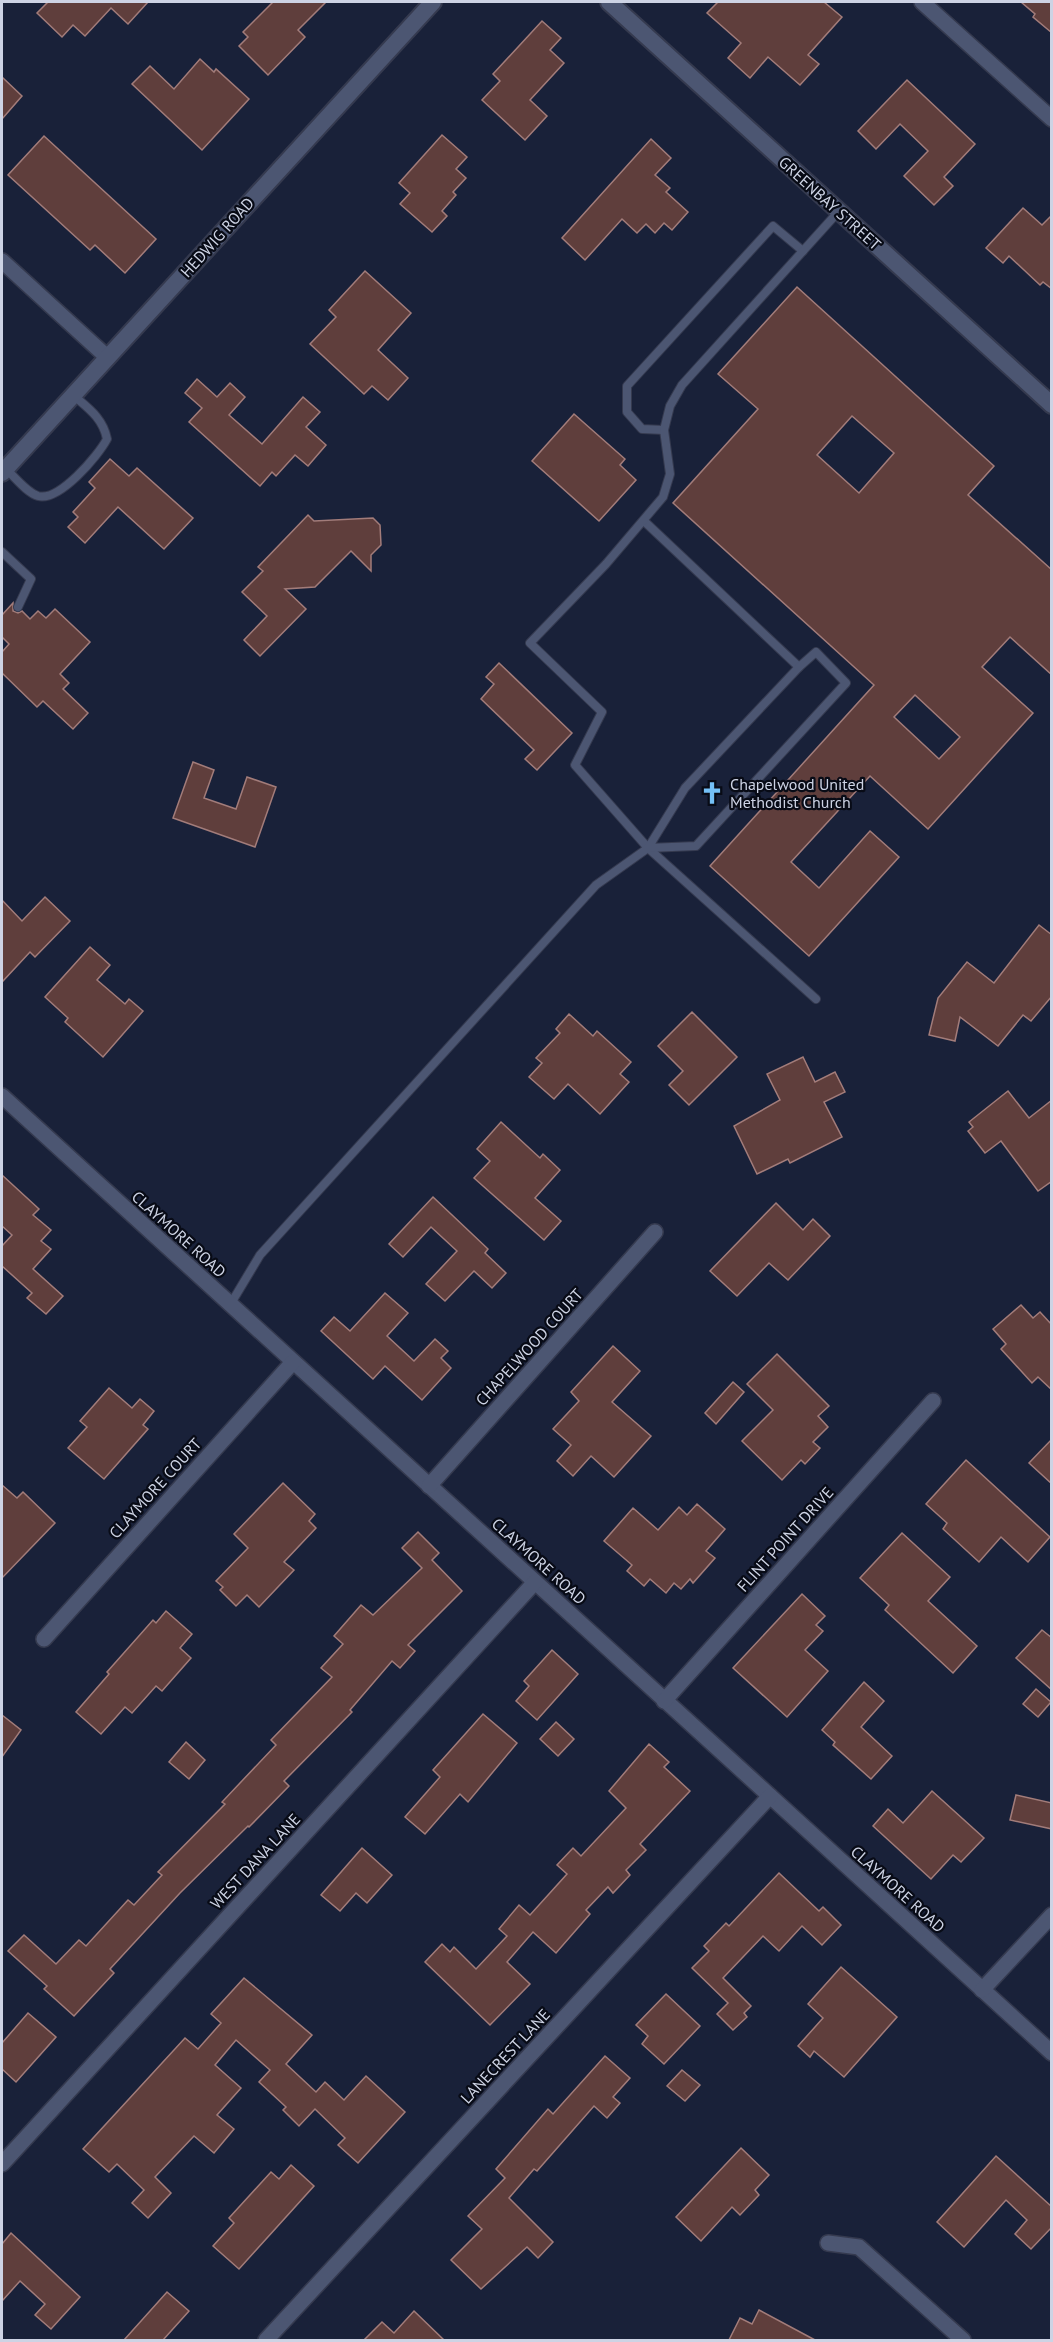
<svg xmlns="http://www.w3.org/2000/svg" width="1053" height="2342" font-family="'PT Sans',sans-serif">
  <rect width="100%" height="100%" fill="#192139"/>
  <g fill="#5f3e3c" stroke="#a27c7a" stroke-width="1.5" fill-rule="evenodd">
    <polygon points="48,2 148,2 128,24 111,8 85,36 73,25 62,37 37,13"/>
    <polygon points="273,2 326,2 298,30 305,37 268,75 239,46 248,37 243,32"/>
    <polygon points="718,2 824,2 842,17 808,55 819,64 800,85 768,57 750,78 728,58 741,43 707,13"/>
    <polygon points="1021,2 1052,2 1052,33 1033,17 1035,14"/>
    <polygon points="542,21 561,38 550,50 564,63 530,100 547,116 525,140 482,100 500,81 493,74"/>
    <polygon points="200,59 214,72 216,69 249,99 202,150 132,84 150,66 174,89"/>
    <polygon points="2,77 22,96 2,119"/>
    <polygon points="907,80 975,144 944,177 953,186 934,205 904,176 928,151 900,124 876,149 858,131"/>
    <polygon points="442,135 467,157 456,169 466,178 453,192 456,195 442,211 447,216 432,232 400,204 410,193 399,183"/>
    <polygon points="44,136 156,239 125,273 95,245 90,250 8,175"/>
    <polygon points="651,139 671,158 655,175 670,188 666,192 688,212 672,230 664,223 655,233 646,224 637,233 622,219 585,260 562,238"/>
    <polygon points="1023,208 1042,225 1052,215 1052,289 1043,282 1040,285 1009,256 1003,263 986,248"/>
    <polygon points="365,271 411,313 378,350 408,378 388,400 372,386 364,394 310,344 336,317 329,310"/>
    <path d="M 797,287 L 994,466 L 968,495 L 1052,570 L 1052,675 L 1010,637 L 982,667 L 1033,713 L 928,829 L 870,776 L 791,862 L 819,888 L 870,831 L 899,857 L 809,956 L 710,866 L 874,685 L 673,503 L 758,409 L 718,374 ZM 852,416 L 894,453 L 859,493 L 817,455 ZM 915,695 L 960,737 L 939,759 L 894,717 Z"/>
    <polygon points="197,379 217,397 230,383 245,397 229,415 262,444 303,397 320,412 306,427 326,445 308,466 295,455 276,476 272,472 260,486 189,422 202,408 185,393"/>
    <polygon points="574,414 625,459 620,465 636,480 599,521 532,461"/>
    <polygon points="110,459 129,476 137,468 193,518 164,549 118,507 85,543 68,527 78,517 73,512 95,488 89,482"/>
    <polygon points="308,515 314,521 373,518 380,525 381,545 371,555 371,571 351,551 315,587 285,589 306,609 260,656 244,640 267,616 242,592 263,571 258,567"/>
    <polygon points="13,603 13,611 18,613 22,611 30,619 38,611 46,618 55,609 90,642 60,674 69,683 63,689 88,713 73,729 43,701 37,707 2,673 2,652 9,644 2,637 2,615"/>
    <polygon points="499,663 572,733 537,770 525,759 534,750 481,699 494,684 486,677"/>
    <polygon points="193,762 214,770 204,798 236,809 247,777 276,787 255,847 173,818"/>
    <polygon points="45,897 70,921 35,957 30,952 2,982 2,900 22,921"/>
    <polygon points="1039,925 1052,935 1052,996 1031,1021 1023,1015 998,1046 960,1017 955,1041 929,1035 938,998 967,962 994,983"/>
    <polygon points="90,947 110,965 97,980 125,1004 129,999 143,1011 103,1057 65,1022 68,1018 45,997"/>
    <polygon points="692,1012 737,1057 689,1105 669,1085 683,1071 658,1046"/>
    <polygon points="569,1014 593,1036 597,1031 631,1062 620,1074 629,1082 600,1114 568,1084 554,1099 529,1077 542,1063 536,1058 560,1033 556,1029"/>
    <polygon points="803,1057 815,1082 835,1072 845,1092 824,1102 842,1137 790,1163 788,1159 757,1174 734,1126 780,1100 767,1074"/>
    <polygon points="1008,1091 1029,1118 1052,1100 1052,1181 1038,1191 1001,1141 985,1153 968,1131 973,1127 969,1122"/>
    <polygon points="501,1122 540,1158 543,1154 560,1170 535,1198 561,1221 544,1240 474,1178 490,1161 477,1149"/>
    <polygon points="2,1175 39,1209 33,1215 51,1230 41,1241 51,1249 33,1269 63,1296 46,1314 27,1298 32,1293 2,1266 2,1246 12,1235 2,1226"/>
    <polygon points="433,1197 488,1249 485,1253 506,1273 492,1288 474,1271 445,1301 426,1284 457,1251 431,1227 403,1257 389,1244"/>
    <polygon points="776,1203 803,1230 813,1219 830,1236 788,1280 769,1263 737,1296 710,1271"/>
    <polygon points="385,1293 408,1313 387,1336 414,1361 435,1339 448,1351 441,1358 451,1368 422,1400 385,1366 373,1379 321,1331 334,1317 350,1331"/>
    <polygon points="1021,1305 1033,1318 1040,1312 1052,1325 1052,1390 1038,1377 1032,1383 1001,1349 1006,1344 993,1329"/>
    <polygon points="613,1346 640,1371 612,1402 651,1436 614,1477 591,1456 573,1476 557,1461 571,1445 553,1429 579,1401 571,1392"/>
    <polygon points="777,1354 829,1406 818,1416 828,1427 813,1442 820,1448 805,1464 801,1460 782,1480 742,1441 773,1410 747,1384"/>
    <polygon points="733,1382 744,1392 716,1424 705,1413"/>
    <polygon points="109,1388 132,1408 140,1399 154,1411 143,1425 148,1429 104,1479 68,1448 87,1427 80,1421"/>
    <polygon points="1052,1439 1052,1484 1029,1463"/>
    <polygon points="966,1460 1050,1537 1028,1562 1001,1537 979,1562 943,1529 947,1523 926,1504"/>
    <polygon points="283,1483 315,1514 309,1521 316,1528 284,1562 294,1570 259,1607 247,1595 236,1606 220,1590 223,1587 216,1581 248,1548 234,1534"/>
    <polygon points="2,1485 17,1498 23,1492 55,1523 2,1578"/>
    <polygon points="697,1504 725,1529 706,1551 715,1558 693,1583 690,1579 681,1589 674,1583 666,1593 650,1579 644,1586 627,1571 632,1565 604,1541 633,1508 658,1530 679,1507 687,1515"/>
    <polygon points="418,1532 439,1553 432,1560 462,1591 408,1645 415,1651 400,1668 392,1661 350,1710 352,1712 284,1781 289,1786 249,1827 248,1826 180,1893 110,1969 114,1973 74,2016 44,1989 47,1986 8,1951 24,1935 56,1964 79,1940 86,1946 128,1900 134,1905 162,1875 158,1872 225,1804 222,1802 276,1745 271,1740 332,1677 321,1668 343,1644 334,1636 361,1605 373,1615 422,1568 402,1548"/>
    <polygon points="902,1533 950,1577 928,1601 977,1646 953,1673 885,1610 889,1605 860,1578"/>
    <polygon points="802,1594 825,1616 816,1625 823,1631 805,1650 828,1671 787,1717 733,1668"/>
    <polygon points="166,1611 192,1634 180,1648 191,1658 162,1691 156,1686 132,1713 125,1707 101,1734 76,1712 109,1674 107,1672 153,1620 156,1623"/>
    <polygon points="1042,1630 1052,1638 1052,1690 1016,1658"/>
    <polygon points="552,1650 578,1674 537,1720 516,1701 529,1686 524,1681"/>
    <polygon points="864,1682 884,1701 861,1727 892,1756 871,1779 833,1745 835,1742 822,1730"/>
    <polygon points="1036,1689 1051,1702 1038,1717 1023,1704"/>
    <polygon points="483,1714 517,1743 468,1802 460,1794 425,1834 405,1817 440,1777 433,1770"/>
    <polygon points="2,1715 21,1730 2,1757"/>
    <polygon points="556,1722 574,1739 558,1756 540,1739"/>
    <polygon points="186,1742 205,1760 189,1779 169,1762"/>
    <polygon points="649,1744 669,1762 664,1767 690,1791 640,1844 646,1850 626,1870 630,1875 613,1893 608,1887 586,1910 590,1914 556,1953 533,1932 507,1962 530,1984 490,2025 425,1962 442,1944 450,1952 454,1947 476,1969 507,1936 499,1929 519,1905 530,1915 567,1874 557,1865 573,1848 581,1856 626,1808 609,1791"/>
    <polygon points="932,1791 984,1838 961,1862 953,1855 931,1879 873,1826 888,1809 903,1823"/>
    <polygon points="1016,1795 1052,1803 1052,1829 1010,1820"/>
    <polygon points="362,1848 392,1875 367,1903 356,1893 340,1911 321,1895"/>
    <polygon points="779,1873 819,1911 823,1907 841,1925 822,1945 802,1926 779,1951 763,1936 723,1978 751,2006 744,2013 747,2017 733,2030 717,2014 728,2003 692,1968 709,1951 704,1946 726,1923 729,1926"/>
    <polygon points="841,1967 897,2017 844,2077 814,2051 810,2057 798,2046 823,2018 808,2004"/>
    <polygon points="244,1978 312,2035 286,2064 316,2092 325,2082 344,2100 366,2076 405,2112 358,2163 338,2145 345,2138 315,2109 299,2126 283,2110 286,2107 259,2082 270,2070 236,2040 215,2065 241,2088 217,2115 234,2129 214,2153 194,2136 155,2177 171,2193 148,2218 132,2203 144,2190 117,2164 109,2172 83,2149 185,2038 198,2049 221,2023 211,2014"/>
    <polygon points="666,1994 700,2026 664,2064 642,2044 648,2036 636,2025"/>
    <polygon points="28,2013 56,2037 16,2082 2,2069 2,2043"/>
    <polygon points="605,2056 630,2078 613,2097 620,2103 607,2118 594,2106 537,2171 534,2169 509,2198 553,2242 538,2258 527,2247 481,2289 451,2260 482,2229 468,2216 505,2178 496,2169 548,2109 553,2114"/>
    <polygon points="682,2070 700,2085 685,2101 667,2086"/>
    <polygon points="741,2148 769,2175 755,2190 759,2195 740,2215 732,2207 701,2241 676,2217"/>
    <polygon points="996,2156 1052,2207 1052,2227 1031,2249 1015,2234 1027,2220 1006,2200 964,2247 937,2222"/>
    <polygon points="291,2165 314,2186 239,2269 213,2246 234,2223 229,2218 271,2172 279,2179"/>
    <polygon points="11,2233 80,2297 51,2329 35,2315 45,2304 20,2281 2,2301 2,2244"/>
    <polygon points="167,2292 189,2311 163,2340 124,2340"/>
    <polygon points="759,2310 815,2340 729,2340 740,2318 752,2324"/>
    <polygon points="414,2311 444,2340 364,2340 382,2322 394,2333"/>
  </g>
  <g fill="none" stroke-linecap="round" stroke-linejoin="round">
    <g stroke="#353a4f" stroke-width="10">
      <g id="service">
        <polyline points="664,430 642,429 627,412 627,386 773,226 803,251"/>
        <path d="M 6,469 C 15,477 26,492 38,496 C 59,502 98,456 107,439 C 103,418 88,408 73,395"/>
        <polyline points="644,521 799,667"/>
        <polyline points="2,552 31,579 18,607"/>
        <polyline points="816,999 648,848 575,765 602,712 530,643 606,564 663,497 670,474 664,430 670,406 682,385 839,211"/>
        <polyline points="230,1305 260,1255 596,885 648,848 685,788 799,667 816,652 846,683 696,846 648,848"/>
      </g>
    </g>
    <g stroke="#353a4f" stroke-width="18">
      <g id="minor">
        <polyline points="922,2 1052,119"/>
        <polyline points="2,261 107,357"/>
        <polyline points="2,1096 1052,2053"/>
        <polyline points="429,1486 655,1232"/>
        <polyline points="44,1639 293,1362"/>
        <polyline points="664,1701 933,1401"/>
        <polyline points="982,1990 1052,1915"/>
        <polyline points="2,2164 535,1582"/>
        <polyline points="828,2243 859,2247 963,2340"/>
        <polyline points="266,2340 770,1796"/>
      </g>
    </g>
    <g stroke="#353a4f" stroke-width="20">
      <g id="tertiary">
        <polyline points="609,2 1052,405"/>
        <polyline points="2,473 433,2"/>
      </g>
    </g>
    <use href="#service" stroke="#4c5672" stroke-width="8"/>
    <use href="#minor" stroke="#4c5672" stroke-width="15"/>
    <use href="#tertiary" stroke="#4c5672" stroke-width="16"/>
  </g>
  <defs>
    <g id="church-bare" transform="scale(1.8)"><path d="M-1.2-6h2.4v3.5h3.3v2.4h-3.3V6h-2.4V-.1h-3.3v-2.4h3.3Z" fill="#74c0f6" stroke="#080b16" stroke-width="2.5" paint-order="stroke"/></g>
  </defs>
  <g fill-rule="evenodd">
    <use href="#church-bare" x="712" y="793"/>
  </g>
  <g text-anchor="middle" stroke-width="4.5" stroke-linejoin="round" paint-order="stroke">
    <g font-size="16" fill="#cdd3e4" stroke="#080b16">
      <text transform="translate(830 203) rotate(42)" y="6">GREENBAY STREET</text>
      <text transform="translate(217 237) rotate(-48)" y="6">HEDWIG ROAD</text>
      <text transform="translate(179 1234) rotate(42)" y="6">CLAYMORE ROAD</text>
      <text transform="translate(529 1347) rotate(-48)" y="6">CHAPELWOOD COURT</text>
      <text transform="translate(155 1488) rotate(-48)" y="6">CLAYMORE COURT</text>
      <text transform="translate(785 1539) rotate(-48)" y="6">FLINT POINT DRIVE</text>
      <text transform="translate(539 1561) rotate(42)" y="6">CLAYMORE ROAD</text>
      <text transform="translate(255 1861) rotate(-47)" y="6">WEST DANA LANE</text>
      <text transform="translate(898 1889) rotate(42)" y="6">CLAYMORE ROAD</text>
      <text transform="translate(505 2056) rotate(-47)" y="6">LANECREST LANE</text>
    </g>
    <g font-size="16" fill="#cdd3e4" stroke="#080b16" text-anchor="start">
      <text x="730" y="790">Chapelwood United<tspan x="730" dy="18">Methodist Church</tspan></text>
    </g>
  </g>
  <rect width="1053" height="2342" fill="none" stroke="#cdd3e4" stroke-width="6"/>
</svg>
